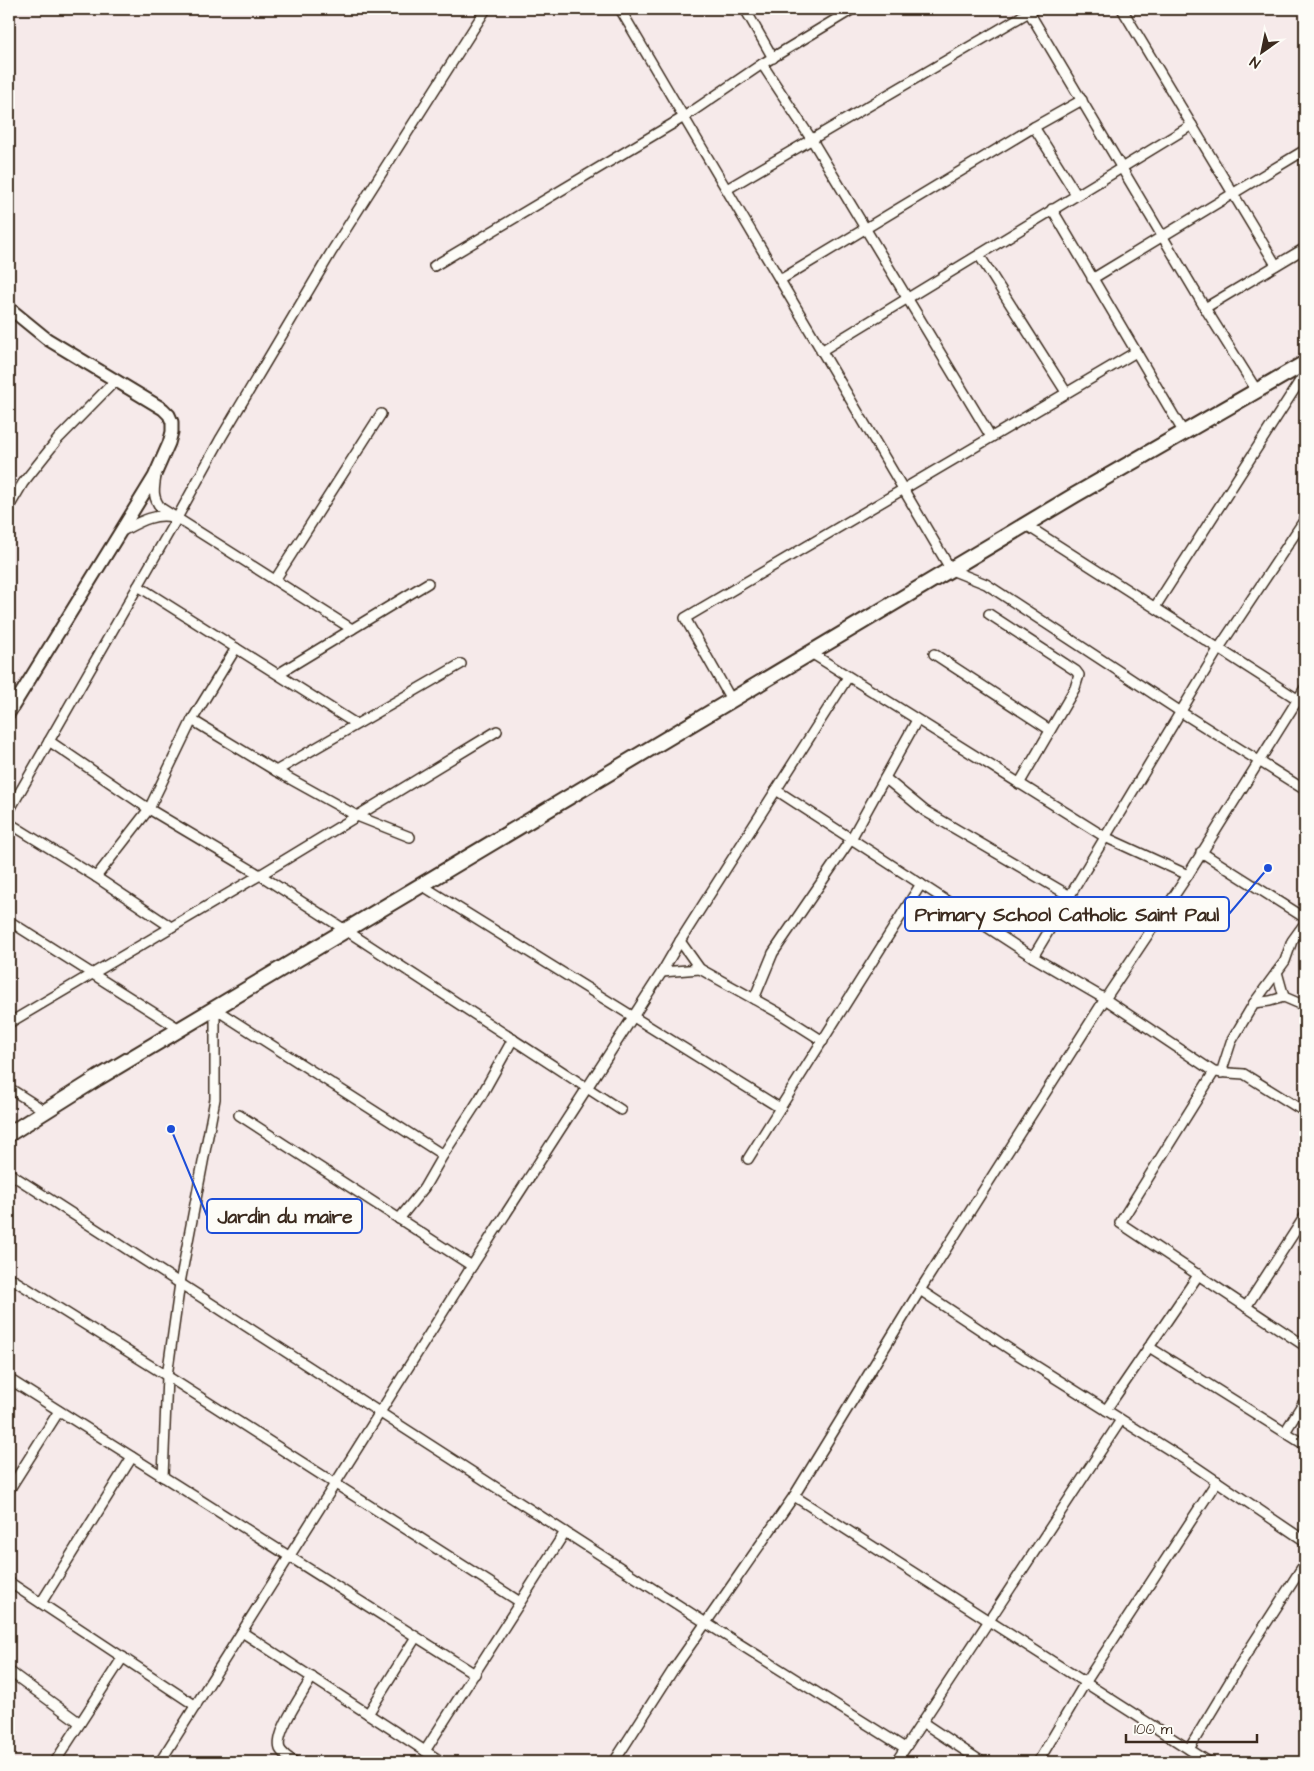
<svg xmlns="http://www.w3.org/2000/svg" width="1314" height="1771" font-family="'Architects Daughter',sans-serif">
  <rect width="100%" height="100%" fill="#f6eaea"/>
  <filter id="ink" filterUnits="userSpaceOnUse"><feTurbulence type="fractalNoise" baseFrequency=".02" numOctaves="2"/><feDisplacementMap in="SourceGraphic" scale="10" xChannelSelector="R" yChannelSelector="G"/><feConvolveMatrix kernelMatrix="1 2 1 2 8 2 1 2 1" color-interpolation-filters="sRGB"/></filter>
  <g filter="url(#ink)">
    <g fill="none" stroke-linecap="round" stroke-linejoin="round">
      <g stroke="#3b2a1e" stroke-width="12">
        <g id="minor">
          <polyline points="620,9 951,570 986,584 1181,712 1305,790"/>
          <polyline points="745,9 773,58"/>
          <polyline points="1122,9 1276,265"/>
          <polyline points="1029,12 1205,308 1257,391"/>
          <polyline points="762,64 812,140 991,437"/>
          <polyline points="1034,127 1076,194"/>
          <polyline points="727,189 1034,9"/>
          <polyline points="1052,209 1184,433"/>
          <polyline points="979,255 1066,392"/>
          <polyline points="434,266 684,117 762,64 853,9"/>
          <polyline points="1092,279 1305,150"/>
          <polyline points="780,280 1034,127 1082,100"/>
          <polyline points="1205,308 1305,248"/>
          <polyline points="821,351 1192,125"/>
          <path d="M 156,476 C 154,489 152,497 161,508 L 352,629"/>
          <polyline points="9,507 23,483 58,439 116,380"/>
          <polyline points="1026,525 1305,704"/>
          <path d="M 122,531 C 138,523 153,513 172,517"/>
          <polyline points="275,580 381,414"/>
          <polyline points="138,586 356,724"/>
          <polyline points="1155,607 1305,373"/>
          <polyline points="989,614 1076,671 1079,675 1075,688 1019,784"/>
          <polyline points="811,653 1105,837 1188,875"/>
          <polyline points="934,654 1050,730"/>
          <polyline points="278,674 428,583"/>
          <polyline points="732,701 685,618 1136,352"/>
          <polyline points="192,720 276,771 357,816 410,837"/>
          <polyline points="49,741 149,809 260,875 347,931 621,1110"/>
          <polyline points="276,771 461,664"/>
          <polyline points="885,778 925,811 1070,896"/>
          <polyline points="776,790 1033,957 1105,999 1214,1072 1244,1074 1305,1112"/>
          <polyline points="9,811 177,518 221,438 332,251 486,9"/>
          <polyline points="9,823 96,877 171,927"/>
          <polyline points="1201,852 1305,918"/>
          <polyline points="96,877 149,809 192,720 236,648"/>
          <polyline points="423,886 780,1108"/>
          <polyline points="9,921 181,1030"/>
          <polyline points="680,941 700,969 779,1013 823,1041"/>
          <polyline points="1033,957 1219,648 1305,519"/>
          <polyline points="662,972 700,969"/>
          <polyline points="1277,972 1284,997"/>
          <polyline points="754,999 773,953 851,839 917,720"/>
          <polyline points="1254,1003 1285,961 1292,941 1305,923"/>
          <polyline points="215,1009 443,1155"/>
          <polyline points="9,1023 260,875 497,731"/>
          <polyline points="1214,1072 1120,1223 1305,1346"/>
          <polyline points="1221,1073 1231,1042 1254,1003 1270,1001 1284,997 1305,1006"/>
          <polyline points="9,1088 45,1111"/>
          <polyline points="239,1115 472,1266"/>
          <polyline points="748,1159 921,884"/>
          <polyline points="9,1173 706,1623 905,1748"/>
          <polyline points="399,1219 424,1188 443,1155 480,1098 513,1039"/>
          <polyline points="9,1277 167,1376 520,1602"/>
          <polyline points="920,1290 1017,1354 1187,1461 1305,1541"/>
          <polyline points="1246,1307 1305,1216"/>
          <polyline points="1149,1347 1305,1445"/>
          <polyline points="9,1379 475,1674"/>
          <polyline points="1106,1410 1199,1274"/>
          <polyline points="1285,1432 1305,1400"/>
          <polyline points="163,1477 167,1376 180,1283 215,1099 215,1009"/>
          <polyline points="9,1490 59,1411"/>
          <polyline points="794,1496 1209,1762"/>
          <polyline points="9,1582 196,1706"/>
          <polyline points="41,1603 132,1457"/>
          <polyline points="242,1632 442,1762"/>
          <polyline points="9,1671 80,1723"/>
          <polyline points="368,1714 416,1637"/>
          <polyline points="922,1722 982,1762"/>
          <polyline points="1189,1749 1247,1653 1305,1563"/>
          <polyline points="425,1751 565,1532"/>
          <polyline points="55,1762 123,1657"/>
          <polyline points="160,1762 472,1266 662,972 680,941 848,677"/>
          <path d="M 295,1762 C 290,1759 283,1755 280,1749 C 274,1733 304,1692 312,1677"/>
          <polyline points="614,1762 673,1670 794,1496 920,1290 1105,999 1188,875 1305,688"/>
          <polyline points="896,1762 1121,1420"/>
          <polyline points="1038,1762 1085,1683 1217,1481"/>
        </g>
      </g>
      <g stroke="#3b2a1e" stroke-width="15">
        <polyline id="tertiary" points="9,308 47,339 163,409 169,415 172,422 172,432 169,443 154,477 9,713"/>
      </g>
      <g stroke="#3b2a1e" stroke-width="18">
        <polyline id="primary" points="9,1134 98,1078 1075,495 1305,363"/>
      </g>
      <use href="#minor" stroke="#fdfcf7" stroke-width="9"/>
      <use href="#tertiary" stroke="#fdfcf7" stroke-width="11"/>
      <use href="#primary" stroke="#fdfcf7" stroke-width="14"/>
    </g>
  </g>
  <path fill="none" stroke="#1d4ed8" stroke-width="2" d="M1268 868L1229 914M171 1129L207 1216"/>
  <g fill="#1d4ed8" stroke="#fdfcf7" stroke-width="2">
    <circle cx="1268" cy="868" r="5"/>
    <circle cx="171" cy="1129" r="5"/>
  </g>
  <g fill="#fdfcf7" stroke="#1d4ed8" stroke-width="2">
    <rect x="905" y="897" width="324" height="34" rx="5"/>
    <rect x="207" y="1199" width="155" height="34" rx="5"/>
  </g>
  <g font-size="19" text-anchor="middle" font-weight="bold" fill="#3b2a1e">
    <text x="1067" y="921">Primary School Catholic Saint Paul</text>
    <text x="285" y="1223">Jardin du maire</text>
  </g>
  <rect width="1314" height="1771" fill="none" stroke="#fdfcf7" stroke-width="30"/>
  <rect x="15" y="15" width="1284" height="1741" fill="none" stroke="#3b2a1e" stroke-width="2" filter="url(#ink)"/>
  <g transform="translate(1262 52) rotate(213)" stroke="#fdfcf7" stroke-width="4" paint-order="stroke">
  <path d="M0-4L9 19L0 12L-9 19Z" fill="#3b2a1e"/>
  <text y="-8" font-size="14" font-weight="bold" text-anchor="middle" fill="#3b2a1e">N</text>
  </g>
  <path d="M1126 1734v8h131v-8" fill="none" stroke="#3b2a1e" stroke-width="2.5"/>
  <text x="1134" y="1734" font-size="15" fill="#3b2a1e" stroke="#fdfcf7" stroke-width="4" paint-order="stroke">100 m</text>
</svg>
